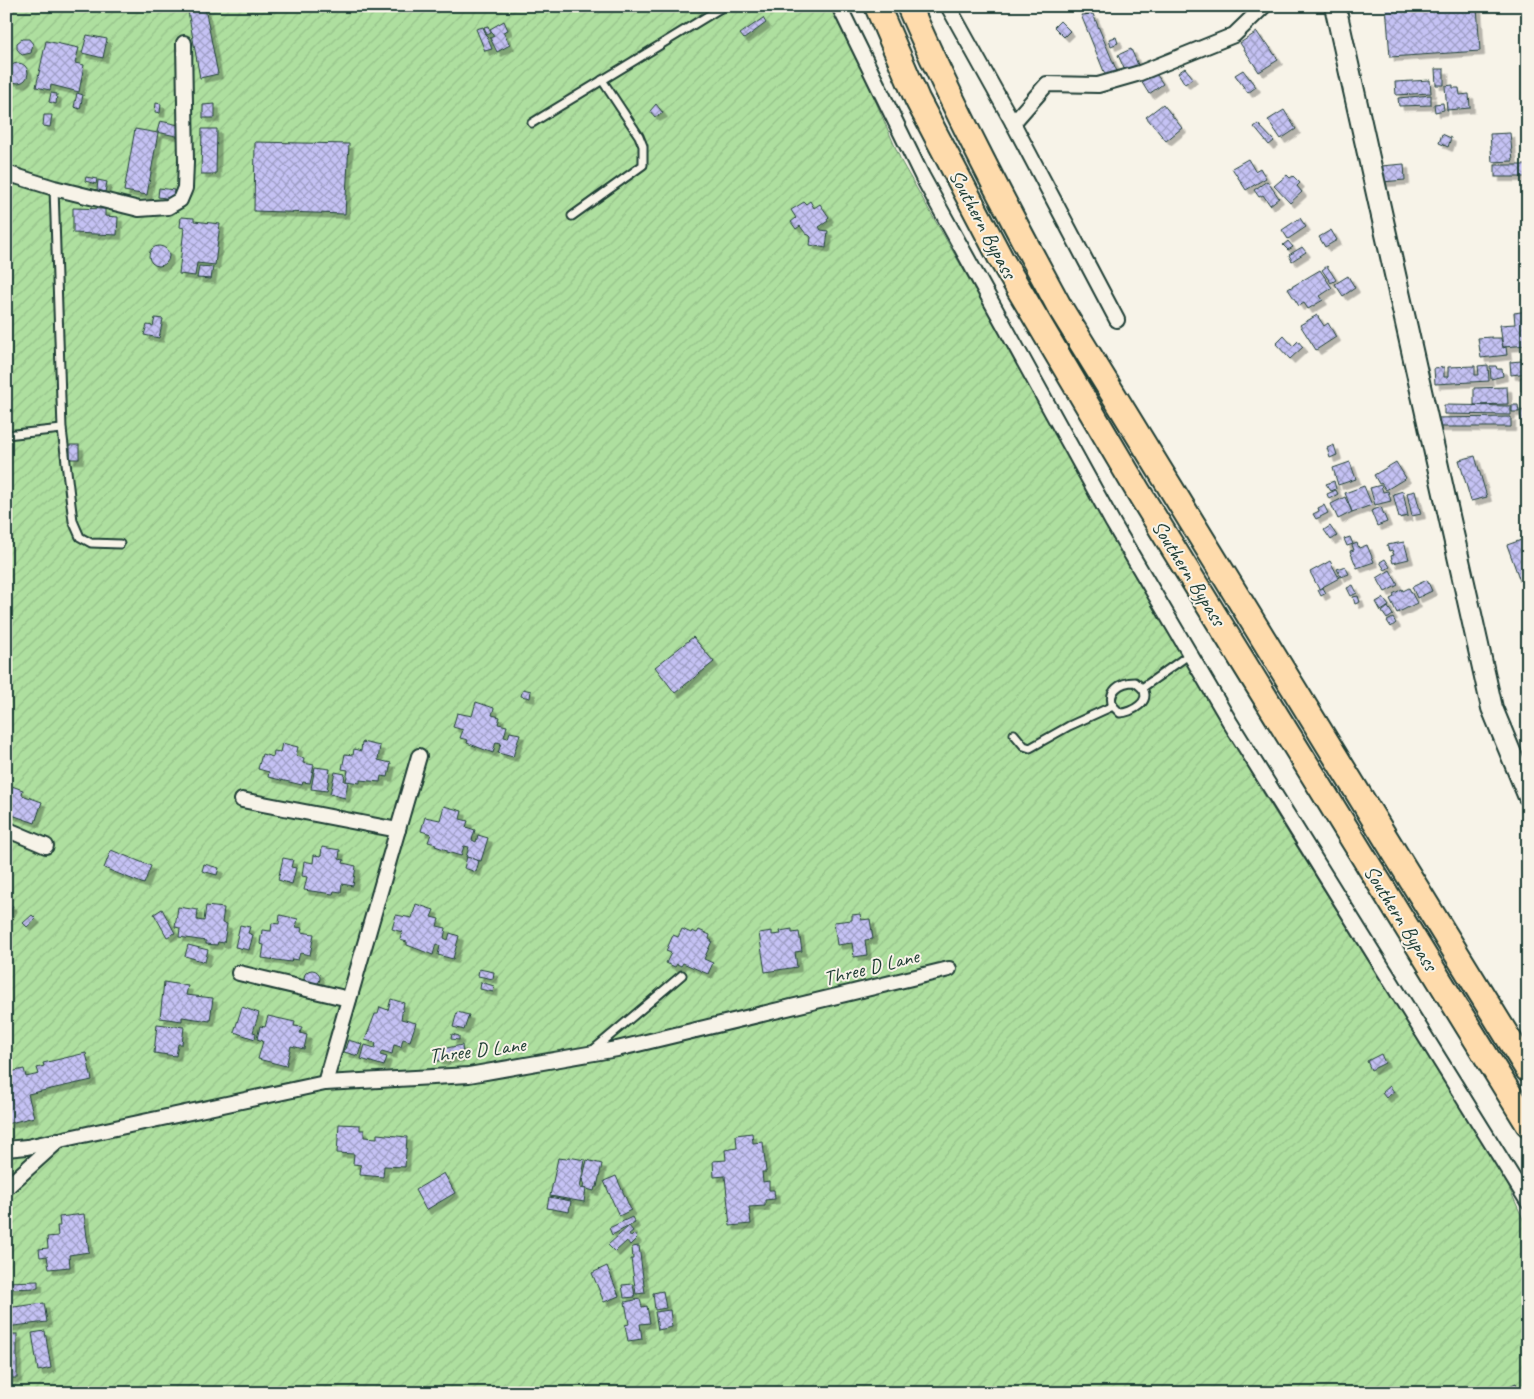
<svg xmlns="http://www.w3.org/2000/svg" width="1534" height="1399" font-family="Caveat,sans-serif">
  <defs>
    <pattern id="garden-furrows" width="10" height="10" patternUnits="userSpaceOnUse" patternTransform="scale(1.25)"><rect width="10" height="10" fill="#aedf9f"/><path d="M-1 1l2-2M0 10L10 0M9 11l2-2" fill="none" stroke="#95c08a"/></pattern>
    <pattern id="building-cross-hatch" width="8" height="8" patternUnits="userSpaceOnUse" patternTransform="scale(1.25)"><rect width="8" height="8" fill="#c5c2f4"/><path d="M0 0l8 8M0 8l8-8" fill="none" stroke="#9f9fc6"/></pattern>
    <filter id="shadow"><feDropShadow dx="4.5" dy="4.5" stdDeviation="0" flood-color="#0004"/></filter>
  </defs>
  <rect width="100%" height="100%" fill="#f7f3e8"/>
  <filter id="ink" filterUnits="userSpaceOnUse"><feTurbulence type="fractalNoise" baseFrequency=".02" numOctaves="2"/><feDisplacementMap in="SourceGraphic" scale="10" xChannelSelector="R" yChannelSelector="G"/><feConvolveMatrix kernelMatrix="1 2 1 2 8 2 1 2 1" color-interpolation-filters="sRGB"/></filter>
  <g filter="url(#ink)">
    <polygon fill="url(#garden-furrows)" stroke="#668e6a" points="6,6 835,6 902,163 1136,569 1260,788 1504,1177 1528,1230 1528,1393 6,1393"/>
    <g fill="url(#building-cross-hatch)" stroke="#1f3d34" filter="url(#shadow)">
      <polygon points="1386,6 1477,6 1480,51 1390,57"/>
      <polygon points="205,8 218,74 200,78 188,11"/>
      <polygon points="1093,14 1118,74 1107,79 1081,15"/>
      <polygon points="763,18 766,23 744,39 740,34"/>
      <polygon points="504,21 508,30 503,32 510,45 497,52 490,38 494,36 490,29"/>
      <polygon points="1060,21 1070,31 1064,37 1054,27"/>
      <polygon points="488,26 491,33 487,35 484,27"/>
      <polygon points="483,27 492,49 485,51 476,29"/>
      <polygon points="1257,32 1265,44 1267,43 1278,60 1259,72 1240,43"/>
      <polygon points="87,35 107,39 103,58 82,53"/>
      <polygon points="1116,37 1118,43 1111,46 1109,39"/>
      <polygon points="22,39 29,39 33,44 31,53 22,55 17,49 17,43"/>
      <polygon points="46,41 79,48 75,63 84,65 79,92 51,85 50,90 36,87"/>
      <polygon points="1131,49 1139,67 1126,73 1118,55"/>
      <circle cx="18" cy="73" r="10"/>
      <polygon points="1185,68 1193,78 1185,84 1178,73"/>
      <polygon points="1435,69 1444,69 1444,85 1436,85"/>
      <polygon points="1243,70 1256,87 1248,93 1235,75"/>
      <polygon points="1155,72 1163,84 1149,94 1141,81"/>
      <polygon points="1430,80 1431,93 1396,95 1395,82"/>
      <polygon points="1453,85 1453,88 1459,88 1460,95 1469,94 1470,108 1447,110 1445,86"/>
      <polygon points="51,93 57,94 56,104 49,102"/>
      <polygon points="77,93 83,95 80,109 74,107"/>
      <polygon points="1431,95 1431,105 1399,106 1398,98"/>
      <polygon points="156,103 161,104 160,113 155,112"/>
      <polygon points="1443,103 1444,110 1435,112 1434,104"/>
      <polygon points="215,104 215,118 203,118 203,105"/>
      <polygon points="656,104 663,113 655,117 650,111"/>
      <polygon points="1163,104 1182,128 1166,141 1146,117"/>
      <polygon points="1284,110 1296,129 1281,139 1268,120"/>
      <polygon points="44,115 52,115 50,127 43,126"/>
      <polygon points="160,121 184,126 181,137 157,132"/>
      <polygon points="1258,124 1274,141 1269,145 1254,127"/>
      <polygon points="135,129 158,133 147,195 124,191"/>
      <polygon points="202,129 217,129 216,174 201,174"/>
      <polygon points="1510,133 1513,161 1492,162 1490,134"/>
      <polygon points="1442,134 1451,138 1448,147 1439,143"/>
      <polygon points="255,142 349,144 345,214 254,211"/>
      <polygon points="1248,159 1255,171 1260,168 1266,178 1246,190 1232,168"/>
      <polygon points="1404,164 1405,180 1382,182 1381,166"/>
      <rect x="1495" y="165" width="33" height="12"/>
      <polygon points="1287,175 1290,178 1293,176 1300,183 1297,186 1302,192 1290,203 1274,186"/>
      <polygon points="86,177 97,179 96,184 85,181"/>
      <polygon points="98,180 107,182 105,192 97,190"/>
      <polygon points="1267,181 1279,198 1270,205 1263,195 1259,197 1254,190"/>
      <polygon points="159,188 174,190 173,199 158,197"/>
      <polygon points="810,201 814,208 820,204 829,217 827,219 828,221 819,227 821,230 828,231 826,248 810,245 811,237 809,235 806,234 800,226 796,229 791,222 796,218 791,210 804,202 806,204"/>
      <polygon points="73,208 105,209 105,216 118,217 117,235 73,233"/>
      <polygon points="181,217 194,218 194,221 220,224 215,265 197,263 195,276 179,274 184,228 180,227"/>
      <polygon points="1300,218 1306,227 1288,239 1282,230"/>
      <polygon points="1331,230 1337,240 1325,247 1319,237"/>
      <polygon points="1288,241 1293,247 1288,250 1283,245"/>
      <circle cx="159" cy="256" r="10"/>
      <polygon points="1302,247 1306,252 1292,261 1289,255"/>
      <polygon points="199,266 213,267 211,279 197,278"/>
      <polygon points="1327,266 1336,280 1331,283 1322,270"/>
      <polygon points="1320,270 1332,288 1320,296 1323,300 1308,309 1304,303 1299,306 1288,289"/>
      <polygon points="1348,276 1355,288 1343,296 1335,284"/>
      <polygon points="1528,311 1528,345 1503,347 1500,325 1515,324 1514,313"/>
      <polygon points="1317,315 1324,326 1328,323 1336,337 1316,350 1300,325"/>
      <polygon points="155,318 163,319 159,338 144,335 147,325 153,326"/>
      <polygon points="1284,336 1293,346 1298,341 1303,347 1290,359 1276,344"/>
      <polygon points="1492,337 1492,338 1501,338 1503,348 1506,347 1507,355 1481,358 1478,338"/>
      <polygon points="1528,357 1528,373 1511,375 1510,362 1521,361 1521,358"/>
      <polygon points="1488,365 1489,381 1435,384 1434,368 1444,367 1444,377 1448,377 1448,367 1475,366 1475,375 1479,375 1478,366"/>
      <polygon points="1490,366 1496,366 1497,369 1502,369 1503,376 1491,379"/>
      <polygon points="1528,376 1528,391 1521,391 1521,377"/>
      <polygon points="1507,387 1508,404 1474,405 1474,388"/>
      <polygon points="1444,405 1511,406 1511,415 1444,414"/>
      <polygon points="1512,405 1518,405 1519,412 1512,412"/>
      <polygon points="1528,410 1528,429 1522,429 1520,411"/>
      <polygon points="1511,417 1511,427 1431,427 1431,418"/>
      <rect x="70" y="445" width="9" height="14"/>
      <polygon points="1334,445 1337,455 1330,458 1327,448"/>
      <polygon points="1475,456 1487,497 1471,501 1459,460"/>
      <polygon points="1350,462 1356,479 1338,485 1333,468"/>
      <polygon points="1396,462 1406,478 1386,490 1381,483 1379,484 1374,475"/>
      <polygon points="1334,481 1336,489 1331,491 1326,484"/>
      <polygon points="1381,485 1383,492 1388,491 1391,501 1375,505 1370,488"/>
      <polygon points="1364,486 1372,505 1352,512 1345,493"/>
      <polygon points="1336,490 1338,494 1329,499 1327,494"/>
      <polygon points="1403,491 1408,516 1399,518 1393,494"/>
      <polygon points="1415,491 1421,514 1412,516 1407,493"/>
      <polygon points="1345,497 1352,512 1338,519 1331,504"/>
      <polygon points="1324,505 1328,513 1316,519 1313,514 1319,511 1318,508"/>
      <polygon points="1381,507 1387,522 1377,526 1371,511"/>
      <polygon points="1330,526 1337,536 1331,540 1324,530"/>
      <polygon points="1350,537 1353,544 1347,546 1344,539"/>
      <polygon points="1527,538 1528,540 1528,603 1507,545"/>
      <polygon points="1404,542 1409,559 1393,563 1391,556 1394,555 1392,550 1389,551 1387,545"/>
      <polygon points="1357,543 1359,548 1367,545 1374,562 1357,568 1350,551 1354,550 1352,545"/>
      <polygon points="1385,559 1390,567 1385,570 1380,562"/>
      <polygon points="1330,561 1339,578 1319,589 1310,572"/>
      <polygon points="1345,566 1349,574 1341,577 1337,569"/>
      <polygon points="1390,570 1398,585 1385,592 1377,578"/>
      <polygon points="1427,580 1432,591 1417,598 1412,587"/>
      <polygon points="1353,585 1357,593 1351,596 1347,588"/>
      <polygon points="1323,588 1326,593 1321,596 1318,590"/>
      <polygon points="1409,588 1417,603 1397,613 1390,599 1394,597 1393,594 1402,589 1403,591"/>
      <polygon points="1358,596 1360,602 1355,604 1353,597"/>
      <polygon points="1383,598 1389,606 1381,611 1376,602"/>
      <polygon points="1388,607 1393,615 1387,619 1382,612"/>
      <polygon points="1393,618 1396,623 1391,627 1387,621"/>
      <polygon points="693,637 714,662 675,693 655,667"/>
      <polygon points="523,689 531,691 530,698 521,696"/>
      <polygon points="476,702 494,708 492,715 500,717 498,724 507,726 504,737 508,738 510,732 520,734 513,757 498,753 501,743 496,742 493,753 467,743 468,740 460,738 463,730 453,727 457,713 472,716"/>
      <polygon points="362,742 380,746 378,760 391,763 388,777 381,776 380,782 360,780 360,783 346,781 348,770 342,769 345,754 353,755 354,749 361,751"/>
      <polygon points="282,743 298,747 296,756 304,758 303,763 314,765 310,783 303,782 302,785 268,777 269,772 258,769 262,754 273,757 274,751 280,752"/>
      <polygon points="315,767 330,769 327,791 311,789"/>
      <polygon points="335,772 345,774 344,781 348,782 345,798 330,794"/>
      <polygon points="6,784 23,790 22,795 42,802 35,823 6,813"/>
      <polygon points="444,806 462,811 460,819 468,821 466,827 475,830 472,840 476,842 478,835 488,838 481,861 466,857 469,847 464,846 461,856 447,852 447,850 435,846 436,844 428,842 431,834 421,831 425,817 440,820"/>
      <polygon points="322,847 340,850 339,859 344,860 343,863 356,866 353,886 342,884 341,892 334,891 333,894 304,890 307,877 302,876 304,861 313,863 314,855 321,856"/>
      <polygon points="111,850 151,866 144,884 104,868"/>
      <polygon points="467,857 479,861 476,872 464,868"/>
      <polygon points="283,858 293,860 291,867 296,868 292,884 278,880"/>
      <polygon points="204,864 219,868 217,875 202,871"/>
      <polygon points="6,902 13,906 6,919"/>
      <polygon points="416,904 434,910 431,917 439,919 437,926 446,928 444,938 448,940 450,933 459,936 453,959 438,955 440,946 436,944 433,955 407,945 407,942 400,940 402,932 392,929 396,915 412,918"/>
      <polygon points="206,906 224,908 222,923 227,924 224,943 218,942 217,945 206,944 206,941 179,937 180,928 175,927 178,907 198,910 197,920 204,921"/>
      <polygon points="162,909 175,933 167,937 154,914"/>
      <polygon points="860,914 861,920 870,919 873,939 865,940 867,955 854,957 852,943 837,945 834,922 852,920 852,915"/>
      <polygon points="32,915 36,919 27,927 23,923"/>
      <polygon points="280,915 298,919 296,927 302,928 301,932 314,934 310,955 300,953 298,960 292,959 291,962 262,958 264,945 260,944 262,930 271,931 272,923 279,924"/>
      <polygon points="240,925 250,927 248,933 253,935 249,950 235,947"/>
      <polygon points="682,929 691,933 692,931 697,933 699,930 710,935 709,939 712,941 704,959 713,963 708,974 683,963 681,966 677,964 675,967 666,963 671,953 666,951 673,935 678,937"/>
      <polygon points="792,929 792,933 799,932 802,951 795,952 797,967 765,972 759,933 772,931 772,935 781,934 780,931"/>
      <polygon points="188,945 208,950 205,962 185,956"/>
      <polygon points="479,969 494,972 493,979 478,976"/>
      <circle cx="312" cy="978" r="8"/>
      <polygon points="164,982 188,986 186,995 213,998 210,1021 182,1017 182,1021 160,1018"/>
      <polygon points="481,982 494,986 493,992 480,989"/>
      <polygon points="391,999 404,1003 401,1019 416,1023 410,1041 403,1039 401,1047 394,1045 392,1054 382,1051 380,1055 387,1057 384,1066 361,1059 365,1045 375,1048 376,1043 365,1040 375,1014 378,1014 380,1007 388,1010"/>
      <polygon points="242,1007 259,1013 253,1032 256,1033 255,1039 234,1032"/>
      <polygon points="457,1012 469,1015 464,1030 453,1027"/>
      <polygon points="268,1016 295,1022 294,1026 302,1027 300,1033 307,1035 304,1049 291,1046 286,1066 258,1059 263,1041 257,1039 260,1026 265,1027"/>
      <polygon points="157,1024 184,1027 182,1044 178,1044 176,1056 154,1053"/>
      <polygon points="452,1034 459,1036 459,1040 451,1039"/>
      <polygon points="348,1040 362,1044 358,1056 344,1052"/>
      <polygon points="462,1045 463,1056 438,1061 436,1050"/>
      <polygon points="86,1053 92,1080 28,1094 34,1117 6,1124 6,1073 24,1069 26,1077 39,1074 37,1068 44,1066 43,1063"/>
      <polygon points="1381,1054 1385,1063 1371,1070 1367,1061"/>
      <polygon points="1390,1086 1394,1092 1386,1098 1382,1093"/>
      <polygon points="339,1124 360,1125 360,1130 364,1130 364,1137 377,1138 377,1134 407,1137 405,1167 384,1166 383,1177 360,1175 361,1165 353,1164 354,1154 337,1153"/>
      <polygon points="752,1133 753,1143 763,1142 766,1172 762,1172 763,1182 769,1181 769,1190 774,1190 775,1199 765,1200 765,1206 749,1207 751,1224 730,1226 725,1176 714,1177 713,1161 726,1160 725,1150 737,1148 736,1135"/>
      <polygon points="568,1157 585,1160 580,1188 586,1189 584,1202 550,1196 558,1158 567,1159"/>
      <polygon points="587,1160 602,1164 597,1187 595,1187 594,1191 583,1188 584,1182 582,1182"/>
      <polygon points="444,1173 455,1193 426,1210 415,1190"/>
      <polygon points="616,1176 631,1210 619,1216 604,1181"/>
      <polygon points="549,1197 571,1201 569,1212 547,1208"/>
      <polygon points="84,1214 89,1252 69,1255 70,1267 49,1269 47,1256 40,1257 39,1249 48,1248 47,1237 58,1236 57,1226 60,1226 59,1217"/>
      <polygon points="632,1217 635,1223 612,1235 609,1228"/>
      <polygon points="629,1226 633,1231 629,1234 631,1237 634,1234 637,1238 630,1245 627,1241 615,1252 608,1245"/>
      <polygon points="639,1246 645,1293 636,1294 631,1259 633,1259 632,1247"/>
      <polygon points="607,1266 619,1296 604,1302 592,1273"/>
      <polygon points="38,1281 38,1288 6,1289 6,1282"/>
      <polygon points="633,1284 635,1297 624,1298 622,1285"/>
      <polygon points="663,1291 666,1308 655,1310 653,1293"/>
      <polygon points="640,1299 642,1307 647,1306 650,1323 640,1324 642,1339 628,1341 625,1325 629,1324 625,1302"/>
      <polygon points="44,1303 47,1322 6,1327 6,1308"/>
      <polygon points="670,1310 672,1327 658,1330 655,1312"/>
      <polygon points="45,1331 51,1368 38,1371 32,1333"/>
      <rect x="6" y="1334" width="11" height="44"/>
      <polygon points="1516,1383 1520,1393 1497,1393 1497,1391"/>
    </g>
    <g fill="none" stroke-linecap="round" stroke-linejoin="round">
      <g stroke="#1f3d34" stroke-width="11">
        <g id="service">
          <polyline points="532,123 724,6"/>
          <polyline points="54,188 62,429 73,521 80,537 91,543 120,544"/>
          <polyline points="572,216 643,165 643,146 639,136 602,80"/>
          <polyline points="6,435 62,429"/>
          <path d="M 1113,706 L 1120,713 C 1131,713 1153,701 1142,688"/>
          <path d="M 1014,734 L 1024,746 L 1030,748 L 1069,726 L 1113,706 C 1107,691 1120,682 1135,682 L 1142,688 L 1190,654"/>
          <polyline points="593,1050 682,975"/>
        </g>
      </g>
      <g stroke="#1f3d34" stroke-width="18">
        <g id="minor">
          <polyline points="839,6 922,176 1113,523 1231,724 1528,1202"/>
          <polyline points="948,6 1013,123 1117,320"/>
          <polyline points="1013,123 1047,84 1098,85 1140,73 1234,35 1264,6"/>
          <polyline points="6,173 54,188 139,209 168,207 180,200 185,188 186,162 184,43"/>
          <polyline points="242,800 398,830"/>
          <polyline points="6,829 46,846"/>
          <polyline points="239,973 349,999"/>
          <polyline points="325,1083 419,756"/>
          <polyline points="6,1149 27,1147 325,1083 469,1075 617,1049 949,969"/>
          <polyline points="6,1188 59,1140"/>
        </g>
      </g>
      <g stroke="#1f3d34" stroke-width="24">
        <polyline id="secondary" points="1335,6 1492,708 1528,795"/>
      </g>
      <g stroke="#1f3d34" stroke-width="28">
        <g id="trunk">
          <polyline points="877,6 917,99 1001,259 1138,491 1528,1124"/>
          <path d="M 909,6 C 954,109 1006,208 1059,306 L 1528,1070"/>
        </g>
      </g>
      <use href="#service" stroke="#f7f3e8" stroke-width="7"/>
      <use href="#minor" stroke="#f7f3e8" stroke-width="14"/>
      <use href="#secondary" stroke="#f7f3e8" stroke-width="20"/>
      <use href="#trunk" stroke="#fedbac" stroke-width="24"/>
    </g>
  </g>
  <g text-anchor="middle" stroke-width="4" stroke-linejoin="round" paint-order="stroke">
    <g font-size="21" fill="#1f3d34" stroke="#f7f3e8">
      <text transform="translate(983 224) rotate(62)" y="7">Southern Bypass</text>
      <text transform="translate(1189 573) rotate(58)" y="7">Southern Bypass</text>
      <text transform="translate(1401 918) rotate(58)" y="7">Southern Bypass</text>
      <text transform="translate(871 967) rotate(-14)" y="7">Three D Lane</text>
      <text transform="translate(477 1050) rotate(-7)" y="7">Three D Lane</text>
    </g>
  </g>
  <rect width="1534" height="1399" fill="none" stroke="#f7f3e8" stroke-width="25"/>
  <rect x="12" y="12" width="1509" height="1374" fill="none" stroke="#1f3d34" stroke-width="2" filter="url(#ink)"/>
</svg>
